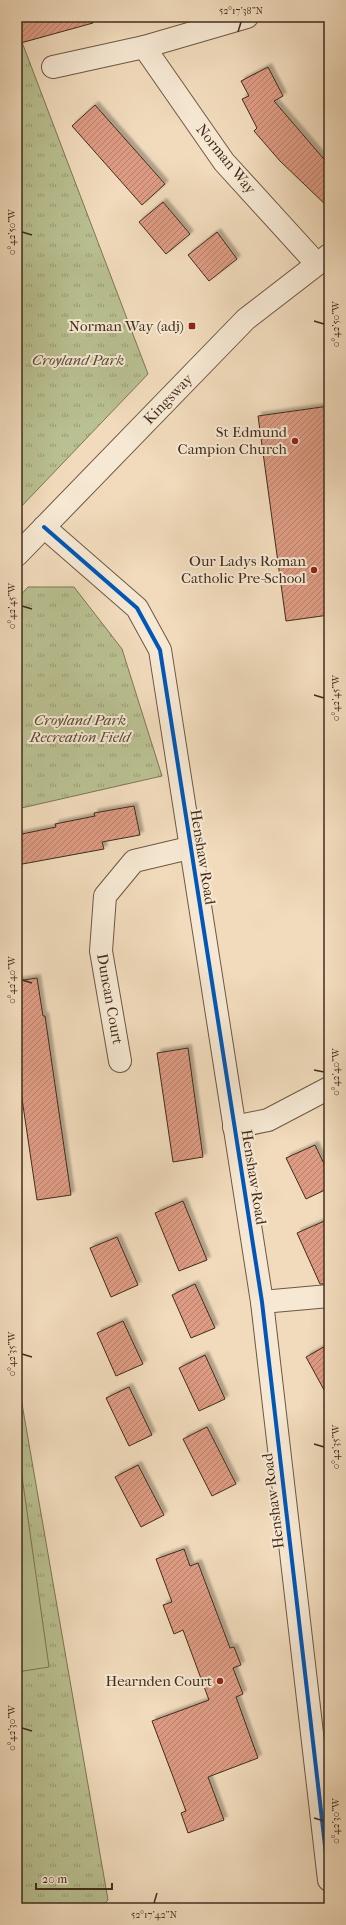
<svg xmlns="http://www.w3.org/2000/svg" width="346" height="1925" font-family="'IM FELL French Canon',serif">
  <defs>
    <pattern id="grass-tufts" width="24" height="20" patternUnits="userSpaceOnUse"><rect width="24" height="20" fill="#b9c091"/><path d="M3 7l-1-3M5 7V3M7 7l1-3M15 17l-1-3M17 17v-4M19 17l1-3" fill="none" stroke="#989c76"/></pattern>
    <pattern id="building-hatch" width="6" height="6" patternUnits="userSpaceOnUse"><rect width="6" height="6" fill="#dd9b83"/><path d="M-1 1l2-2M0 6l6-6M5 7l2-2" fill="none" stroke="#b57f6a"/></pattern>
    <filter id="shadow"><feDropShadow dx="3.5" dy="-3.5" stdDeviation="1" flood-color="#0004"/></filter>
  </defs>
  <rect width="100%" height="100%" fill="#f1dbbc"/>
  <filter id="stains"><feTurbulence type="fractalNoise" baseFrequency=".005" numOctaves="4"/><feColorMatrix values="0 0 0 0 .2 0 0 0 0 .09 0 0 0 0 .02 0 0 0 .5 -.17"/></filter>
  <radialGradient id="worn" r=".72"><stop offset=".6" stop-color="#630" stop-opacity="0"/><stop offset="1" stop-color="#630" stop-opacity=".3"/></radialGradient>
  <g fill="url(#grass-tufts)" stroke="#7d7656">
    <polygon points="17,29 148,374 17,511"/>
    <polygon points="28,587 74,587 122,649 162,776 17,809 17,599"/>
    <polygon points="17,1375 108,1900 100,1908 17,1908"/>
  </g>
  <polygon fill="#b9c091" stroke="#7d7656" points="17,1441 49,1667 17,1672"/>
  <g fill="url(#building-hatch)" stroke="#412c1b" filter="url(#shadow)">
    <polygon points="17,17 93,17 93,23 17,44"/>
    <polygon points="268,67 283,96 274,101 329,165 329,208 280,161 254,131 257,128 242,99 249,96 241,81"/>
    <polygon points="95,105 165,184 142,205 72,126"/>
    <polygon points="163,202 190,234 166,254 139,222"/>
    <polygon points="217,232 237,259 209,281 188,255"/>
    <polygon points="329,406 329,615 286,621 258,416"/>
    <polygon points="134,806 140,835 102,842 104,849 17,865 17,835 56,827 55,824 95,816 94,813"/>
    <polygon points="37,978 43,1016 45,1016 71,1195 37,1200 17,1065 17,981"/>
    <polygon points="188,1048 203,1157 173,1162 157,1053"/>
    <polygon points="315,1145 329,1174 329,1188 306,1199 286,1158"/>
    <polygon points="183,1201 207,1260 179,1271 155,1213"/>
    <polygon points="329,1219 329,1284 320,1284 297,1233"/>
    <polygon points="117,1237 138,1285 111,1297 90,1248"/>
    <polygon points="195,1284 215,1328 191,1338 172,1295"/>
    <polygon points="123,1321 143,1364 116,1376 97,1333"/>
    <polygon points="329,1344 329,1399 306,1357"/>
    <polygon points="205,1355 225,1399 199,1411 179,1368"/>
    <polygon points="129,1387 152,1435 129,1446 106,1398"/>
    <polygon points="207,1427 236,1484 212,1496 183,1439"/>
    <polygon points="138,1465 164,1515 141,1527 115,1477"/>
    <polygon points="184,1549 190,1566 198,1563 230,1648 234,1647 241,1665 233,1668 243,1694 236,1697 258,1758 208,1777 224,1820 188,1833 181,1813 186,1811 152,1721 209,1700 183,1630 174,1634 163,1605 172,1602 156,1559"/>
  </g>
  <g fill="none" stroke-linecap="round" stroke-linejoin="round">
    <g stroke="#6d5843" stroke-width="24">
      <g id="minor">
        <polyline points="144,47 224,162 316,263"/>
        <polyline points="53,67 144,47 247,17"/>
        <polyline points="44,527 137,608 160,650 262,1302 329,1880"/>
        <polyline points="17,555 246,319 329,255"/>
        <polyline points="120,1061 101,951 105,896 134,861 189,848"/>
        <polyline points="234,1127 268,1120 329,1088"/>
        <polyline points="262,1302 329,1296"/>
      </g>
    </g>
    <use href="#minor" stroke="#f6e8d3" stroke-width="22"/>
    <g stroke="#f6e8d3" stroke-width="6">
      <polyline id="cycleway" points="44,527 137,608 160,650 262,1302 329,1880"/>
    </g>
    <use href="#cycleway" stroke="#0057b8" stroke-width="4"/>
  </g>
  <path fill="none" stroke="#412c1b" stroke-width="1.5" d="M 238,32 L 241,22M 22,232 L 32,235M 314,321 L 324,324M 22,606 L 32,609M 314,695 L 324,698M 22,980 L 32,983M 314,1070 L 324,1072M 22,1354 L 32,1357M 314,1444 L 324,1447M 22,1728 L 32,1731M 314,1818 L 324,1821M 154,1903 L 157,1893"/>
  <g fill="#8f2418" stroke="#f6e8d3" stroke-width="1.5">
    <rect x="188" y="322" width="8" height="8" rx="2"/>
    <circle cx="295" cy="441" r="4"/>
    <circle cx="314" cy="570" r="4"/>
    <circle cx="220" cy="1681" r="4"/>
  </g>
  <g text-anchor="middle" stroke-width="4" stroke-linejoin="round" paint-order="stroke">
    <g font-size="15" fill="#412c1b" stroke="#f6e8d3">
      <text transform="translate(226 159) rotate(51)" y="5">Norman Way</text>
      <text transform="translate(168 399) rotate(-46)" y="5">Kingsway</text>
      <text transform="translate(203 857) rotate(81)" y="5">Henshaw Road</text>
      <text transform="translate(110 999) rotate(80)" y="5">Duncan Court</text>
      <text transform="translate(254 1177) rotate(81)" y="5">Henshaw Road</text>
      <text transform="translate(273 1501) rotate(-97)" y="5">Henshaw Road</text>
    </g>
    <g font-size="15" fill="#412c1b" stroke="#f6e8d3" text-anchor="end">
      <text x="184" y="331">Norman Way (adj)</text>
      <text x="287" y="437">St Edmund<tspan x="287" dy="17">Campion Church</tspan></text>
      <text x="306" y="566">Our Ladys Roman<tspan x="306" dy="17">Catholic Pre-School</tspan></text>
      <text x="212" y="1686">Hearnden Court</text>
    </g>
    <g font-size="15" font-style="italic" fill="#594a33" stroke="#f6e8d3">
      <text x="78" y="365">Croyland Park</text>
      <text x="80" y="725">Croyland Park<tspan x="80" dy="17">Recreation Field</tspan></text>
    </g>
  </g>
  <rect width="346" height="1925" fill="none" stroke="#f1dbbc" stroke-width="44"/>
  <path d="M36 1883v6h76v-6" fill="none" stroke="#412c1b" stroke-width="2"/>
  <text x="42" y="1883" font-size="12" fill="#412c1b" stroke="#f6e8d3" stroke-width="3" paint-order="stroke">20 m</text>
  <rect x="22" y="22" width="302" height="1881" fill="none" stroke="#412c1b" stroke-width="1.5"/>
  <g font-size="10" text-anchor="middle" fill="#412c1b">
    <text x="241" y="14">52°17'38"N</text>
    <text transform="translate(11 232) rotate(-90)" y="4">0°42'50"W</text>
    <text transform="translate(335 324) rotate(-90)" y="4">0°42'50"W</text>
    <text transform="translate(11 606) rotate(-90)" y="4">0°42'45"W</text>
    <text transform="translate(335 698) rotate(-90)" y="4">0°42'45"W</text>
    <text transform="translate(11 980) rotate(-90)" y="4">0°42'40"W</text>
    <text transform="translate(335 1072) rotate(-90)" y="4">0°42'40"W</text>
    <text transform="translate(11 1354) rotate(-90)" y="4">0°42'35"W</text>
    <text transform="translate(335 1447) rotate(-90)" y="4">0°42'35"W</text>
    <text transform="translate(11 1728) rotate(-90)" y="4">0°42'30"W</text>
    <text transform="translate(335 1821) rotate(-90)" y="4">0°42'30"W</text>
    <text x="154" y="1918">52°17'42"N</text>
  </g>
  <rect width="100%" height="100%" filter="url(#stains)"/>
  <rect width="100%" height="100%" fill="url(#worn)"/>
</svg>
